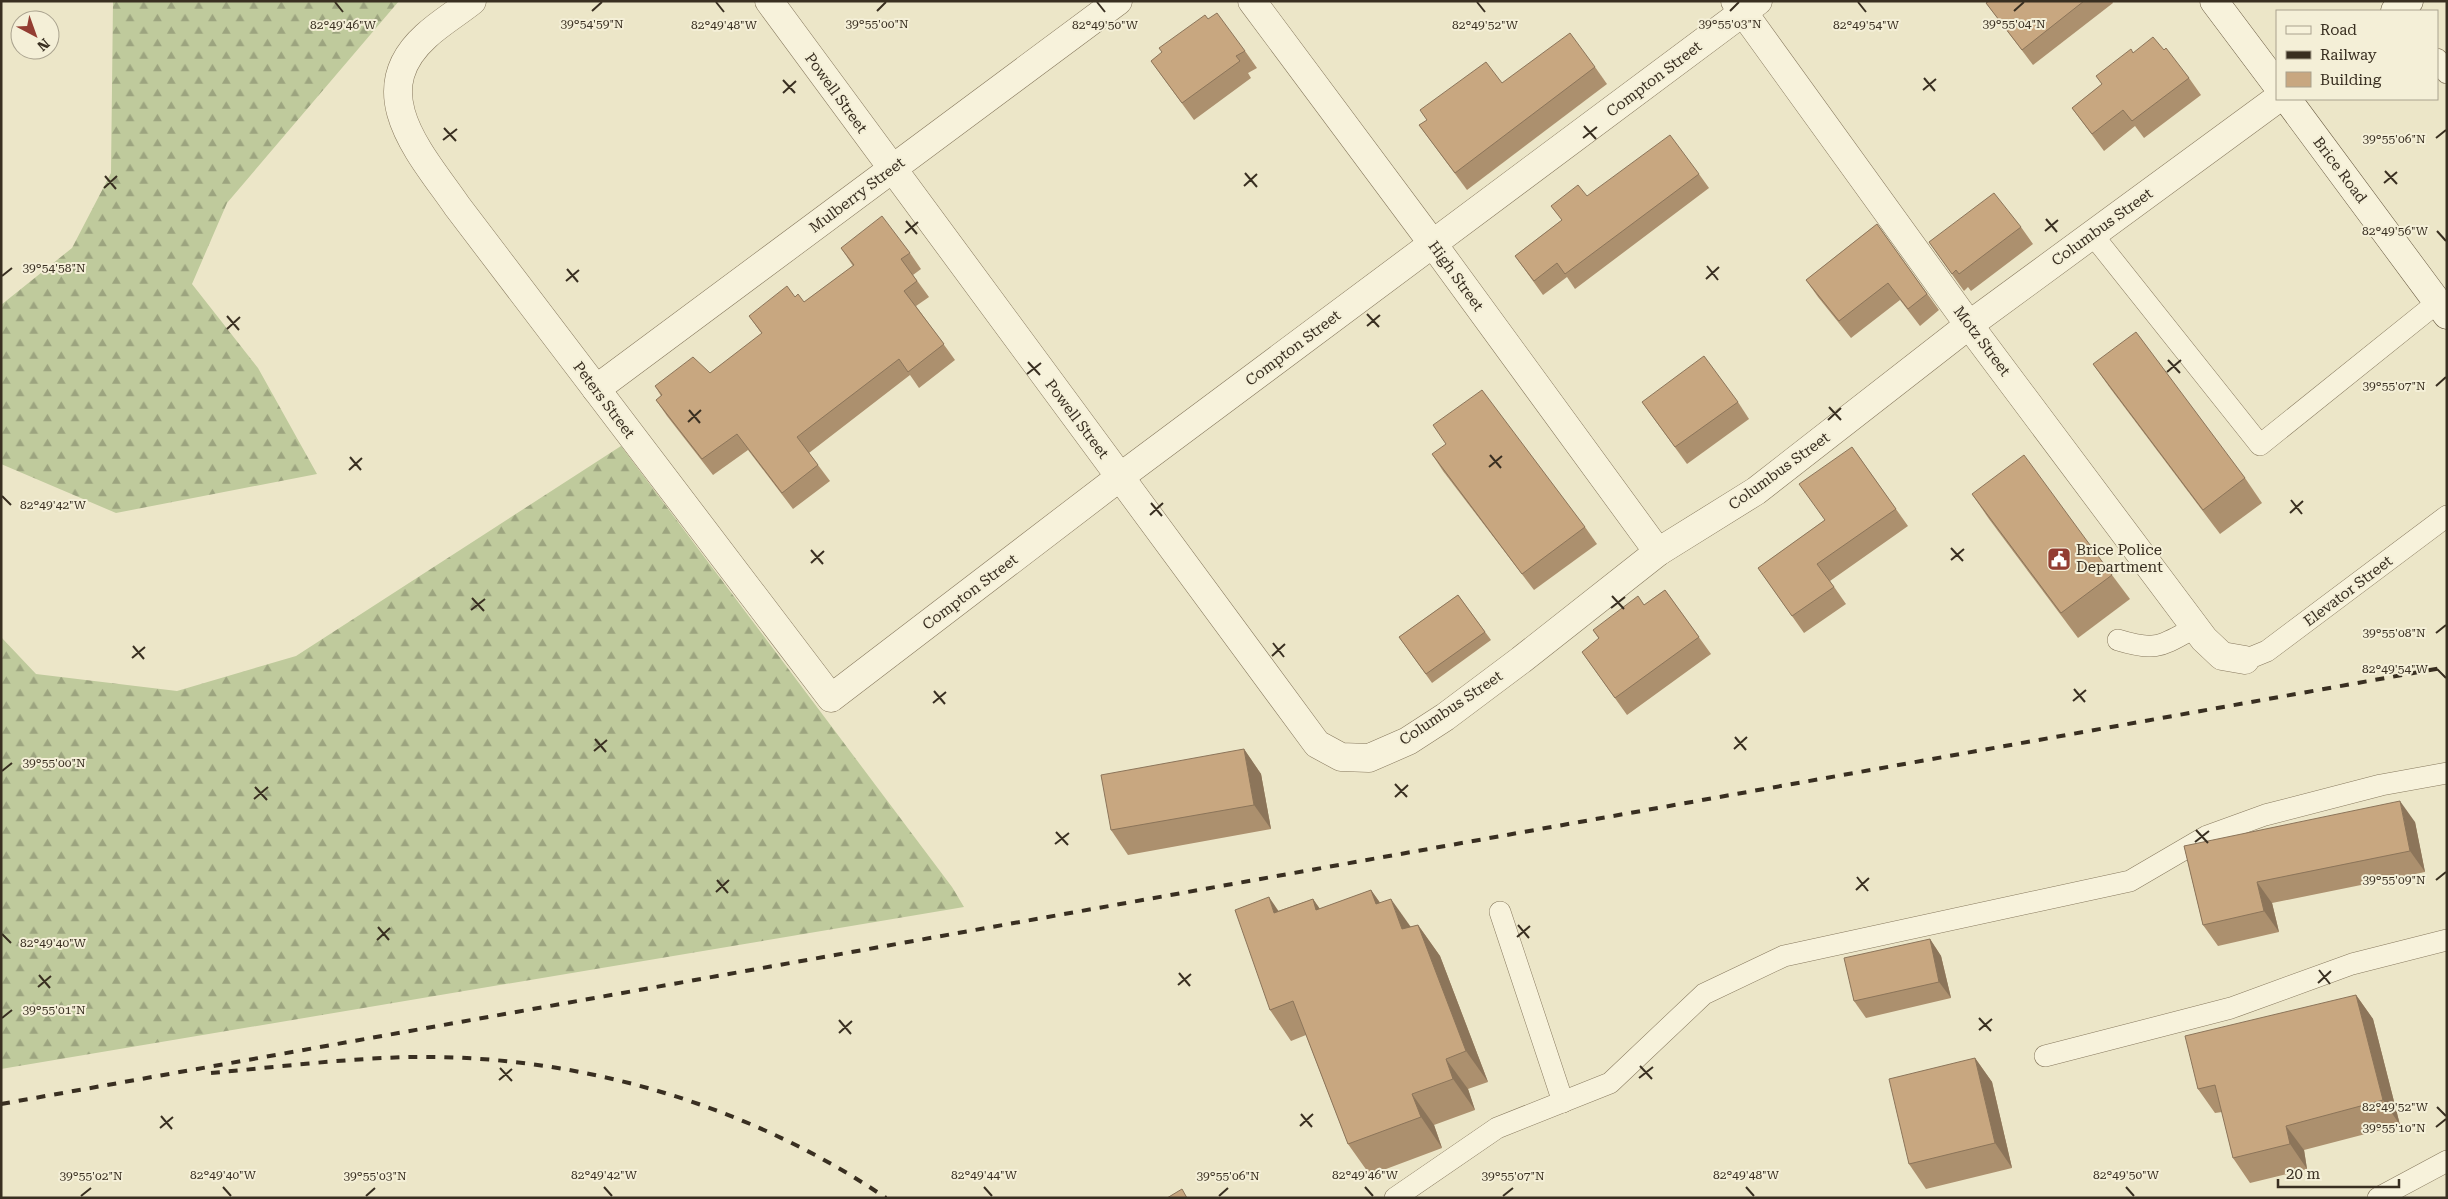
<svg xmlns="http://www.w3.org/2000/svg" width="2448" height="1199" font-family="'Roboto Serif',serif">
  <defs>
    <pattern id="forest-firs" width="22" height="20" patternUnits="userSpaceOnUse" patternTransform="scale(1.25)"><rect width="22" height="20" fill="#bfca9c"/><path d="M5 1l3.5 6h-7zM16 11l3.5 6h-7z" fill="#9ca47f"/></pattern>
  </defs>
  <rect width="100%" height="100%" fill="#ece6c8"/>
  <g fill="url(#forest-firs)">
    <polygon points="113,1 399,1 227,203 192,284 258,368 317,474 116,513 1,464 1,305 72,248 111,173"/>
    <polygon points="621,446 952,887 964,907 1,1069 1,637 36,674 177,691 296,656"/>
  </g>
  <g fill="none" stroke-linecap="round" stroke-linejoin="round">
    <g stroke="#87795e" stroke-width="22">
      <g id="lane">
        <polyline points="2437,59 2447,73"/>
        <polyline points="2092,234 2260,445 2438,302"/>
        <path d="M 2118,640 C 2157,652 2161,646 2196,627"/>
        <polyline points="2245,660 2267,651 2447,516"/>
        <polyline points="1500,912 1563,1102"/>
        <polyline points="2045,1056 2231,1008 2352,964 2447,940"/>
        <polyline points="1395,1198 1497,1128 1610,1083 1704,994 1784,956 2130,881 2207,836 2265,815 2381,785 2447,773"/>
        <polyline points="2378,1198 2447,1161"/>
      </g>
    </g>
    <g stroke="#87795e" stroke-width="29">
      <g id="street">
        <path d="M 472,1 C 457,13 440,23 426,36 C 363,93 421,154 457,206 L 831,698 L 1120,477 L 1758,1"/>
        <polyline points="769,1 1317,744 1341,757 1369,758 1408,741 1445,717 1521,660 1658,552 1756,491 1969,325 2277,99"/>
        <polyline points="1252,1 1433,244 1658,552"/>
        <polyline points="1735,1 1969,325 2204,639 2222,656 2245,660"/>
        <polyline points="596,389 1118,1"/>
      </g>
    </g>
    <g stroke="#695a41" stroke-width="29">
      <g id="secondary">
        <polyline points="2214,1 2277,85"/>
        <polyline points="2395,11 2409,1"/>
        <polyline points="2287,99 2447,315"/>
      </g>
    </g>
    <use href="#lane" stroke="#f7f2db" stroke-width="21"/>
    <use href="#street" stroke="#f7f2db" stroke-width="28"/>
    <use href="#secondary" stroke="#f7f2db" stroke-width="28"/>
    <g stroke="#392f21" stroke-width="4" stroke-dasharray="9 9" stroke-linecap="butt">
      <path d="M 211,1073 C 278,1067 348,1058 415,1057 C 579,1055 750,1105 886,1198"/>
      <polyline points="1,1104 2447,667"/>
    </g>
  </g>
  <g fill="#ac906e">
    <polygon points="1989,1 2112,1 2113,3 2033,65 1986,3"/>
    <polygon points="1208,19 1245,51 1257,68 1248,73 1251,78 1194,120 1151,61"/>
    <polygon points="2164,50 2189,78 2201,95 2144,138 2135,126 2104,151 2072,108 2102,84 2096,76 2133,53"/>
    <polygon points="1595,67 1607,84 1467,190 1419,125 1502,83"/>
    <polygon points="1699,174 1709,188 1575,289 1567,277 1543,295 1515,256 1562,220 1551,206 1587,196"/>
    <polygon points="1877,224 1939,310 1920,326 1900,300 1851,338 1818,297 1806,280"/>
    <polygon points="2021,227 2033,244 1971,291 1968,287 1964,291 1929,242"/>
    <polygon points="841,248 910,253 921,269 913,275 929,297 916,306 955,360 919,388 910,375 809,453 830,481 793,509 748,450 713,475 667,416 656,400 661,396 655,386 710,373 762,334 749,316 795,297 804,302 853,266"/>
    <polygon points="2093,364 2245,478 2262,503 2220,534 2110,388"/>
    <polygon points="1642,402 1738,402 1749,419 1687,464"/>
    <polygon points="1852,447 1908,526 1830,581 1846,604 1804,633 1758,568 1825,520"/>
    <polygon points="1432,454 1585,527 1597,544 1534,590 1443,471"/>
    <polygon points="1972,494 2112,575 2130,599 2078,638 1989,519"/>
    <polygon points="1665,590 1711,654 1627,715 1582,652 1599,639 1593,630 1644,605"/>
    <polygon points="1458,595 1491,640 1432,683 1399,637"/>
    <polygon points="1244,749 1261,774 1271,829 1128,855 1111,830"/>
    <polygon points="2415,822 2425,872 2272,903 2279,932 2218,946 2203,925 2184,846"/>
    <polygon points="1371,890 1380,903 1411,927 1418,925 1440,956 1488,1082 1468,1089 1475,1110 1434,1125 1442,1148 1370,1175 1348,1144 1306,1035 1291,1041 1270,1010 1278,911 1313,899 1320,909"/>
    <polygon points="1930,939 1941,956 1951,998 1866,1018 1854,1001"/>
    <polygon points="2356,995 2373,1019 2400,1125 2304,1150 2307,1169 2250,1183 2233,1158 2222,1112 2215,1113 2198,1089"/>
    <polygon points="1975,1058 1992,1082 2012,1168 1926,1189 1909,1164"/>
  </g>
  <g fill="#8c755a">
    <polygon points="1244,749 1261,774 1271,829 1254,805"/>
    <polygon points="2400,801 2415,822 2425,872 2410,851"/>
    <polygon points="2257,882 2272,903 2279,932 2264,911"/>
    <polygon points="1371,890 1393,921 1376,904"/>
    <polygon points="1269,897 1290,928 1274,913"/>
    <polygon points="1313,899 1334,930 1316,910"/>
    <polygon points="1391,899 1413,930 1402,929"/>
    <polygon points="1418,925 1440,956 1488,1082 1466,1051"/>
    <polygon points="1930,939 1941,956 1951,998 1939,982"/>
    <polygon points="2356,995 2373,1019 2400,1125 2383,1100"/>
    <polygon points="1975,1058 1992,1082 2012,1168 1995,1143"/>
    <polygon points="1446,1059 1468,1089 1475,1110 1453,1079"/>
    <polygon points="1412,1094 1434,1125 1442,1148 1421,1117"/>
    <polygon points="2286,1126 2304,1150 2307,1169 2290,1144"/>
  </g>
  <g fill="#c8a780" stroke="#8c755a">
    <polygon points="1989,1 2084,1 2022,50 1986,3"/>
    <polygon points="1217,13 1245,51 1236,56 1240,61 1182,103 1151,61 1162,52 1159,48 1205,15 1208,19"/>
    <polygon points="1570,33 1595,67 1455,173 1419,125 1427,120 1420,110 1486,62 1502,83"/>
    <polygon points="2153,37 2164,50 2166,48 2189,78 2132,121 2123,110 2092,134 2072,108 2102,84 2096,76 2131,49 2133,53"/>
    <polygon points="1670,135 1699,174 1565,274 1557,263 1534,281 1515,256 1562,220 1551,206 1578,185 1587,196"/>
    <polygon points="1994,193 2021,227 1959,274 1956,270 1952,274 1929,242"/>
    <polygon points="882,216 910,253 901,259 917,281 904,291 944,344 908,372 899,359 797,437 818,465 782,493 737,434 702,459 656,400 662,395 655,386 693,357 710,373 762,333 749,316 787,286 795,297 798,294 804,302 854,265 841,248"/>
    <polygon points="1877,224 1927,294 1908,309 1888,283 1839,321 1806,280"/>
    <polygon points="2136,332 2245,478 2203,510 2093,364"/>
    <polygon points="1704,356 1738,402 1675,447 1642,402"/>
    <polygon points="1482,390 1585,527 1522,574 1432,454 1446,444 1433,425"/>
    <polygon points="1852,447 1896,509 1817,564 1834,587 1792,616 1758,568 1825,520 1799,484"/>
    <polygon points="2024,455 2112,575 2061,613 1972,494"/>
    <polygon points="1665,590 1699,637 1615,698 1582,652 1599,638 1593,630 1638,596 1644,605"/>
    <polygon points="1458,595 1485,632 1426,674 1399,637"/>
    <polygon points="1244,749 1254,805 1111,830 1101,775"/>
    <polygon points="2400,801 2410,851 2257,882 2264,911 2203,925 2184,846"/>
    <polygon points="1371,890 1376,904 1391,899 1402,929 1418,925 1466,1051 1446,1059 1453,1079 1412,1094 1421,1117 1348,1144 1293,1001 1270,1010 1235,910 1269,897 1274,913 1313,899 1316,910"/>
    <polygon points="1930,939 1939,982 1854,1001 1844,958"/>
    <polygon points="2356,995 2383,1100 2286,1126 2290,1144 2233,1158 2215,1085 2198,1089 2185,1036"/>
    <polygon points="1975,1058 1995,1143 1909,1164 1889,1079"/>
    <polygon points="1182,1189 1187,1198 1167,1198"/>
  </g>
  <path fill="none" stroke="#392f21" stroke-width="2" d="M 335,2 L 343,12M 716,2 L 724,12M 1097,2 L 1105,12M 1477,2 L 1485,12M 1858,2 L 1866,12M 592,11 L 602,2M 877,11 L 886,2M 1730,11 L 1739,2M 2014,11 L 2024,2M 1924,78 L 1935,91M 783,80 L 795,93M 1923,90 L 1936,79M 783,93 L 796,81M 1584,126 L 1596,139M 444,128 L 456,141M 1583,138 L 1597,127M 2436,138 L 2446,130M 443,140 L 457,129M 2385,171 L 2397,184M 1245,173 L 1257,187M 105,176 L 116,189M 2384,183 L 2397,172M 1244,186 L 1257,174M 104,188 L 117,176M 2046,219 L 2057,232M 906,221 L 917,234M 2045,231 L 2058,220M 2437,231 L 2446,241M 905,233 L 918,222M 1707,266 L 1718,280M 567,269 L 578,282M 2,276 L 12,268M 1706,279 L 1719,267M 566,281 L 579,270M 1367,314 L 1379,327M 227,316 L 239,330M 1367,326 L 1380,315M 227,329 L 240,317M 2168,360 L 2180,373M 1028,362 L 1040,375M 2167,372 L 2181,360M 1027,374 L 1041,363M 2436,386 L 2446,377M 1829,407 L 1841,420M 689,410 L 700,423M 1828,420 L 1841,408M 688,422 L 701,410M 1490,455 L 1501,468M 350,457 L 361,470M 1489,467 L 1502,456M 349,470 L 362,458M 2,496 L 11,505M 2291,500 L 2302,514M 1151,503 L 1162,516M 2290,513 L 2303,501M 1150,515 L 1163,503M 1951,548 L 1963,561M 811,550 L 823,564M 1951,560 L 1964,549M 811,563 L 824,551M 1612,596 L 1624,609M 472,598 L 484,611M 1611,608 L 1625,597M 471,610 L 485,599M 2436,633 L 2446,625M 1273,643 L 1284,657M 133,646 L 144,659M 1272,656 L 1285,644M 132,658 L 145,647M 2437,669 L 2446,678M 2074,689 L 2085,702M 934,691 L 945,704M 2073,701 L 2086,690M 933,703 L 946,692M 1735,737 L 1746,750M 595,739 L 606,752M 1734,749 L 1747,737M 594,751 L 607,740M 2,771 L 12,763M 1395,784 L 1407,797M 255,787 L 267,800M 1395,797 L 1408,785M 254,799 L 268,787M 2196,830 L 2208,843M 1056,832 L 1068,845M 2195,842 L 2209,831M 1055,844 L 1069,833M 1857,877 L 1868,891M 717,880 L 728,893M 2436,880 L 2446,872M 1856,890 L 1869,878M 716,892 L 729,880M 1518,925 L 1529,938M 378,927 L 389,940M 2,934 L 11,943M 1517,937 L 1530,926M 377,940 L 390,928M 2319,970 L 2330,984M 1179,973 L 1190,986M 39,975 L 50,988M 2318,983 L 2331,971M 1178,985 L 1191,974M 38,987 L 51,976M 2,1018 L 12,1010M 1979,1018 L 1991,1031M 839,1020 L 851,1034M 1979,1030 L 1992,1019M 839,1033 L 852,1021M 1640,1066 L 1652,1079M 500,1068 L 512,1081M 1639,1078 L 1653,1067M 499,1080 L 512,1069M 2437,1107 L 2446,1116M 1301,1114 L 1312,1127M 161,1116 L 172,1129M 1300,1126 L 1313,1114M 2436,1127 L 2446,1119M 160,1128 L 173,1117M 223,1187 L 231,1196M 604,1187 L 612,1196M 984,1187 L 992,1196M 1365,1187 L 1373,1196M 1746,1187 L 1754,1196M 2126,1187 L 2134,1196M 81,1196 L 91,1188M 366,1196 L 375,1188M 1219,1196 L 1228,1188M 1503,1196 L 1513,1188"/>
  <defs>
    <g id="civic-square" transform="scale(1.25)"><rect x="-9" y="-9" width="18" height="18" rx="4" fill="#933d32" stroke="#f4efd7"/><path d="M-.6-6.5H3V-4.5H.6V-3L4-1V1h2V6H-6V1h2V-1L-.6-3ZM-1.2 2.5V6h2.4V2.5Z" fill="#fff"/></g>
  </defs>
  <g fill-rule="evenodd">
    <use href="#civic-square" x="2059" y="559"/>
  </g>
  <g text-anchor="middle" stroke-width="4" stroke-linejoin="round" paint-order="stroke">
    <g font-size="15" fill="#392f21" stroke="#f4efd7">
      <text transform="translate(1654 79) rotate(-37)" y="5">Compton Street</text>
      <text transform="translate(836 93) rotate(54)" y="5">Powell Street</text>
      <text transform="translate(2340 170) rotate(53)" y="5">Brice Road</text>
      <text transform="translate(857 195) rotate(-37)" y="5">Mulberry Street</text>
      <text transform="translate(2102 227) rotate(-36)" y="5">Columbus Street</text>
      <text transform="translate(1456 276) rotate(54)" y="5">High Street</text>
      <text transform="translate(1982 341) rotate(53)" y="5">Motz Street</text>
      <text transform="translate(1293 348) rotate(-37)" y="5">Compton Street</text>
      <text transform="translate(604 400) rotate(53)" y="5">Peters Street</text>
      <text transform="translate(1077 419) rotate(53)" y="5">Powell Street</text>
      <text transform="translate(1779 471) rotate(-36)" y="5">Columbus Street</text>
      <text transform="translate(2348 591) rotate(-37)" y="5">Elevator Street</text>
      <text transform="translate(970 592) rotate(-37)" y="5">Compton Street</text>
      <text transform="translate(1451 708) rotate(-34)" y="5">Columbus Street</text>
    </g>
    <g font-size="15" fill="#392f21" stroke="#f4efd7" text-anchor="start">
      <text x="2076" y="555">Brice Police<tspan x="2076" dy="17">Department</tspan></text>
    </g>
  </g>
  <g font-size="12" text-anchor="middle" fill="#392f21" stroke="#f4efd7" stroke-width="4" stroke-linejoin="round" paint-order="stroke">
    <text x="592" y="28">39°54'59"N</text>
    <text x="877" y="28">39°55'00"N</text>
    <text x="1730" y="28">39°55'03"N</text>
    <text x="2014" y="28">39°55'04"N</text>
    <text x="343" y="29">82°49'46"W</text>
    <text x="724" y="29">82°49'48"W</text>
    <text x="1105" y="29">82°49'50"W</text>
    <text x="1485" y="29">82°49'52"W</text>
    <text x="1866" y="29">82°49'54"W</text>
    <text x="2394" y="143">39°55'06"N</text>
    <text x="2395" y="235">82°49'56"W</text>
    <text x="54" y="272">39°54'58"N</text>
    <text x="2394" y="390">39°55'07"N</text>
    <text x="53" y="509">82°49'42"W</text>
    <text x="2394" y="637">39°55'08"N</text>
    <text x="2395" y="673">82°49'54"W</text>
    <text x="54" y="767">39°55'00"N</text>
    <text x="2394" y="884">39°55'09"N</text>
    <text x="53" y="947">82°49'40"W</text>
    <text x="54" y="1014">39°55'01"N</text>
    <text x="2395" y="1111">82°49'52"W</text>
    <text x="2394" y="1132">39°55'10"N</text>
    <text x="223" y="1179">82°49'40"W</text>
    <text x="604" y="1179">82°49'42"W</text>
    <text x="984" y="1179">82°49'44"W</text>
    <text x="1365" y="1179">82°49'46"W</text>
    <text x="1746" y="1179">82°49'48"W</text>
    <text x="2126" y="1179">82°49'50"W</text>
    <text x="91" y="1180">39°55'02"N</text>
    <text x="375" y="1180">39°55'03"N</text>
    <text x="1228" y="1180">39°55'06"N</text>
    <text x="1513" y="1180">39°55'07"N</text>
  </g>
  <rect width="2448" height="1199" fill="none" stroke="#392f21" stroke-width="5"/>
  <rect x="2276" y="10" width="162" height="90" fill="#f4efd7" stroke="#a9a28e"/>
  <rect x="2286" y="26" width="25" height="8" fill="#f7f2db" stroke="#a9a28e"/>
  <text x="2320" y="35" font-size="15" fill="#392f21">Road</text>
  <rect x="2286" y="51" width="25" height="8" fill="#392f21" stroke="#a9a28e"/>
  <text x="2320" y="60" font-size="15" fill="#392f21">Railway</text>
  <rect x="2286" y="72" width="25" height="15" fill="#c8a780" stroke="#a9a28e"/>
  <text x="2320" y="85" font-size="15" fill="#392f21">Building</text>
  <g transform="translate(35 35) rotate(139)"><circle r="24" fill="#f4efd7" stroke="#a9a28e"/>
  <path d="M0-4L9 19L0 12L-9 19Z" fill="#933d32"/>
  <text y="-8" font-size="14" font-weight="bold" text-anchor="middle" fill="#392f21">N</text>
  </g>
  <path d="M2278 1179v8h121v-8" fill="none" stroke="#392f21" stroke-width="2.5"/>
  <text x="2286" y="1179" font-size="15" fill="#392f21" stroke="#f4efd7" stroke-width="4" paint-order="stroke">20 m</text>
</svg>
